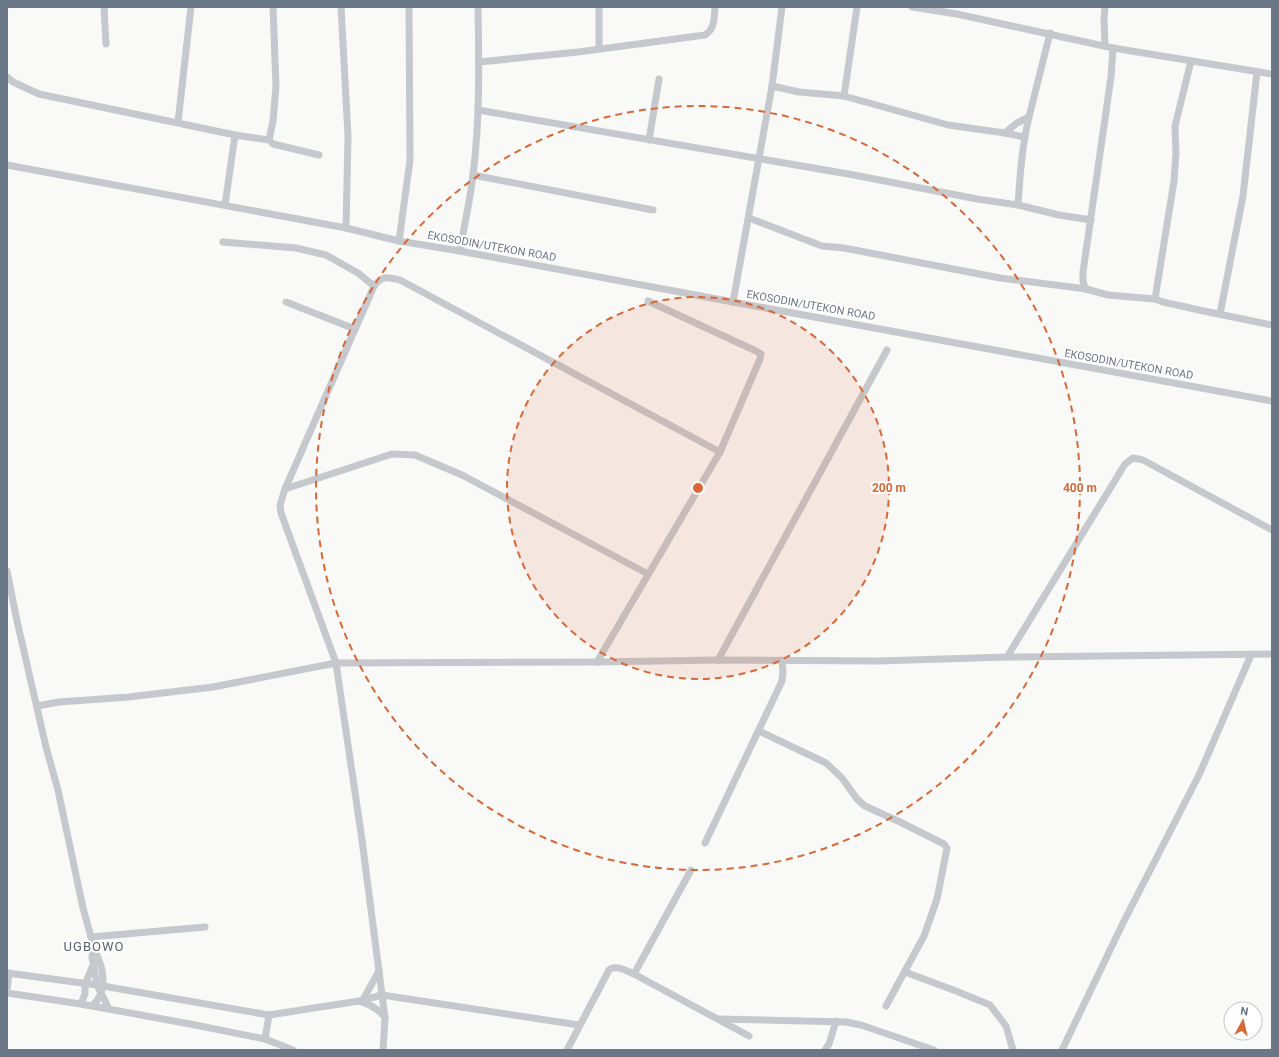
<svg xmlns="http://www.w3.org/2000/svg" width="1279" height="1057" font-family="Roboto,sans-serif">
  <rect width="100%" height="100%" fill="#f9f9f7"/>
  <g fill="none" stroke-linecap="round" stroke-linejoin="round">
    <g stroke="#c5c8cc" stroke-width="7">
      <polyline points="104,7 106,44"/>
      <polyline points="341,7 348,136 346,228"/>
      <polyline points="912,7 957,14 1113,48 1272,74"/>
      <polyline points="1105,46 1104,20 1105,7"/>
      <polyline points="599,49 599,7"/>
      <path d="M 479,62 L 578,52 L 705,35 C 715,29 714,18 715,7"/>
      <polyline points="7,77 13,82 39,94 235,135"/>
      <polyline points="772,86 799,92 844,96 948,125 1005,133 1017,123 1029,117 1050,33"/>
      <polyline points="844,96 857,7"/>
      <polyline points="478,110 854,175 977,199 1018,205 1059,215 1091,220"/>
      <polyline points="178,122 191,7"/>
      <polyline points="1005,133 1024,137"/>
      <polyline points="269,140 273,121 276,86 273,7"/>
      <polyline points="649,140 659,79"/>
      <polyline points="7,165 346,228 399,241 460,251 733,302 1272,401"/>
      <polyline points="473,175 653,210"/>
      <polyline points="225,205 235,135 269,140 273,144 319,155"/>
      <path d="M 1018,205 C 1020,175 1022,146 1029,117"/>
      <polyline points="749,218 822,246 844,248 1000,278 1086,289 1108,295 1155,299 1163,302 1199,310 1272,325"/>
      <polyline points="399,241 410,160 409,7"/>
      <polyline points="223,242 296,248 326,255 358,273 374,286"/>
      <path d="M 460,251 C 464,226 470,201 473,175 C 480,120 479,63 478,7"/>
      <polyline points="1086,289 1083,282 1083,272 1111,77 1113,48"/>
      <polyline points="1155,299 1174,181 1176,153 1175,126 1191,61"/>
      <polyline points="286,302 355,329"/>
      <polyline points="733,302 772,86 782,7"/>
      <polyline points="1220,314 1243,196 1257,72"/>
      <polyline points="285,489 392,454 415,455 462,475 648,574"/>
      <polyline points="7,571 17,621 46,747 58,790 83,908 91,937 93,948 92,957 97,985 109,1009"/>
      <polyline points="1007,657 1125,464 1133,458 1143,460 1272,530"/>
      <polyline points="718,660 887,350"/>
      <polyline points="597,662 720,452 760,359 761,354 756,351 648,301"/>
      <polyline points="37,706 59,702 129,697 213,687 336,663 597,662 718,660 879,661 1007,657 1272,654"/>
      <polyline points="759,731 826,763 842,778 857,799 865,806 900,822 944,844 947,848 937,899 924,936 886,1006"/>
      <polyline points="705,843 782,681 783,672 782,661"/>
      <polyline points="91,937 205,927"/>
      <polyline points="905,972 956,991 990,1005 1006,1026 1013,1050"/>
      <polyline points="7,973 97,985 269,1015 359,1001 382,995 579,1025"/>
      <polyline points="634,974 691,870"/>
      <polyline points="7,990 9,973"/>
      <polyline points="7,993 81,1004 190,1024 265,1039 293,1050"/>
      <polyline points="364,998 379,971"/>
      <path d="M 359,1001 C 370,1004 377,1008 385,1017"/>
      <polyline points="81,1004 85,994 85,984 93,965"/>
      <path d="M 92,1006 C 109,991 104,966 93,948"/>
      <polyline points="719,1019 846,1022 861,1025 934,1050"/>
      <polyline points="265,1039 269,1015"/>
      <path d="M 383,1050 L 385,1018 L 362,840 L 336,663 L 281,513 L 280,505 L 285,489 L 374,286 C 383,275 387,277 400,280 L 720,452"/>
      <path d="M 567,1050 L 609,970 C 615,964 627,971 634,974 L 749,1036"/>
      <polyline points="825,1050 829,1044 836,1021"/>
      <polyline points="1062,1050 1123,923 1199,775 1251,655"/>
    </g>
  </g>
  <circle cx="698" cy="488" r="191" fill="#da6736" fill-opacity=".12"/>
  <g fill="none" stroke="#da6736" stroke-width="2" stroke-dasharray="7 5">
    <circle cx="698" cy="488" r="191"/>
    <circle cx="698" cy="488" r="382"/>
  </g>
  <g text-anchor="middle" stroke-width="4" stroke-linejoin="round" paint-order="stroke">
    <g font-size="11" fill="#6a7786" stroke="#fff">
      <text transform="translate(492 246) rotate(10)" y="4">EKOSODIN/UTEKON ROAD</text>
      <text transform="translate(811 305) rotate(10)" y="4">EKOSODIN/UTEKON ROAD</text>
      <text transform="translate(1129 364) rotate(10)" y="4">EKOSODIN/UTEKON ROAD</text>
    </g>
    <g font-size="13" letter-spacing="1" fill="#57616b" stroke="#fff">
      <text x="94" y="951">UGBOWO</text>
    </g>
  </g>
  <circle cx="698" cy="488" r="6" fill="#da6736" stroke="#fff" stroke-width="2"/>
  <g font-size="12" text-anchor="middle" font-weight="bold" fill="#da6736" stroke="#fff" stroke-width="4" stroke-linejoin="round" paint-order="stroke">
    <text x="889" y="492">200 m</text>
    <text x="1080" y="492">400 m</text>
  </g>
  <rect width="1279" height="1057" fill="none" stroke="#6a7786" stroke-width="16"/>
  <g transform="translate(1243 1021) rotate(8)"><circle r="19" fill="#ffffff" stroke="#c3c9cf"/>
  <path d="M0-3L7 15L0 10L-7 15Z" fill="#da6736"/>
  <text y="-6" font-size="11" font-weight="bold" text-anchor="middle" fill="#6a7786">N</text>
  </g>
</svg>
